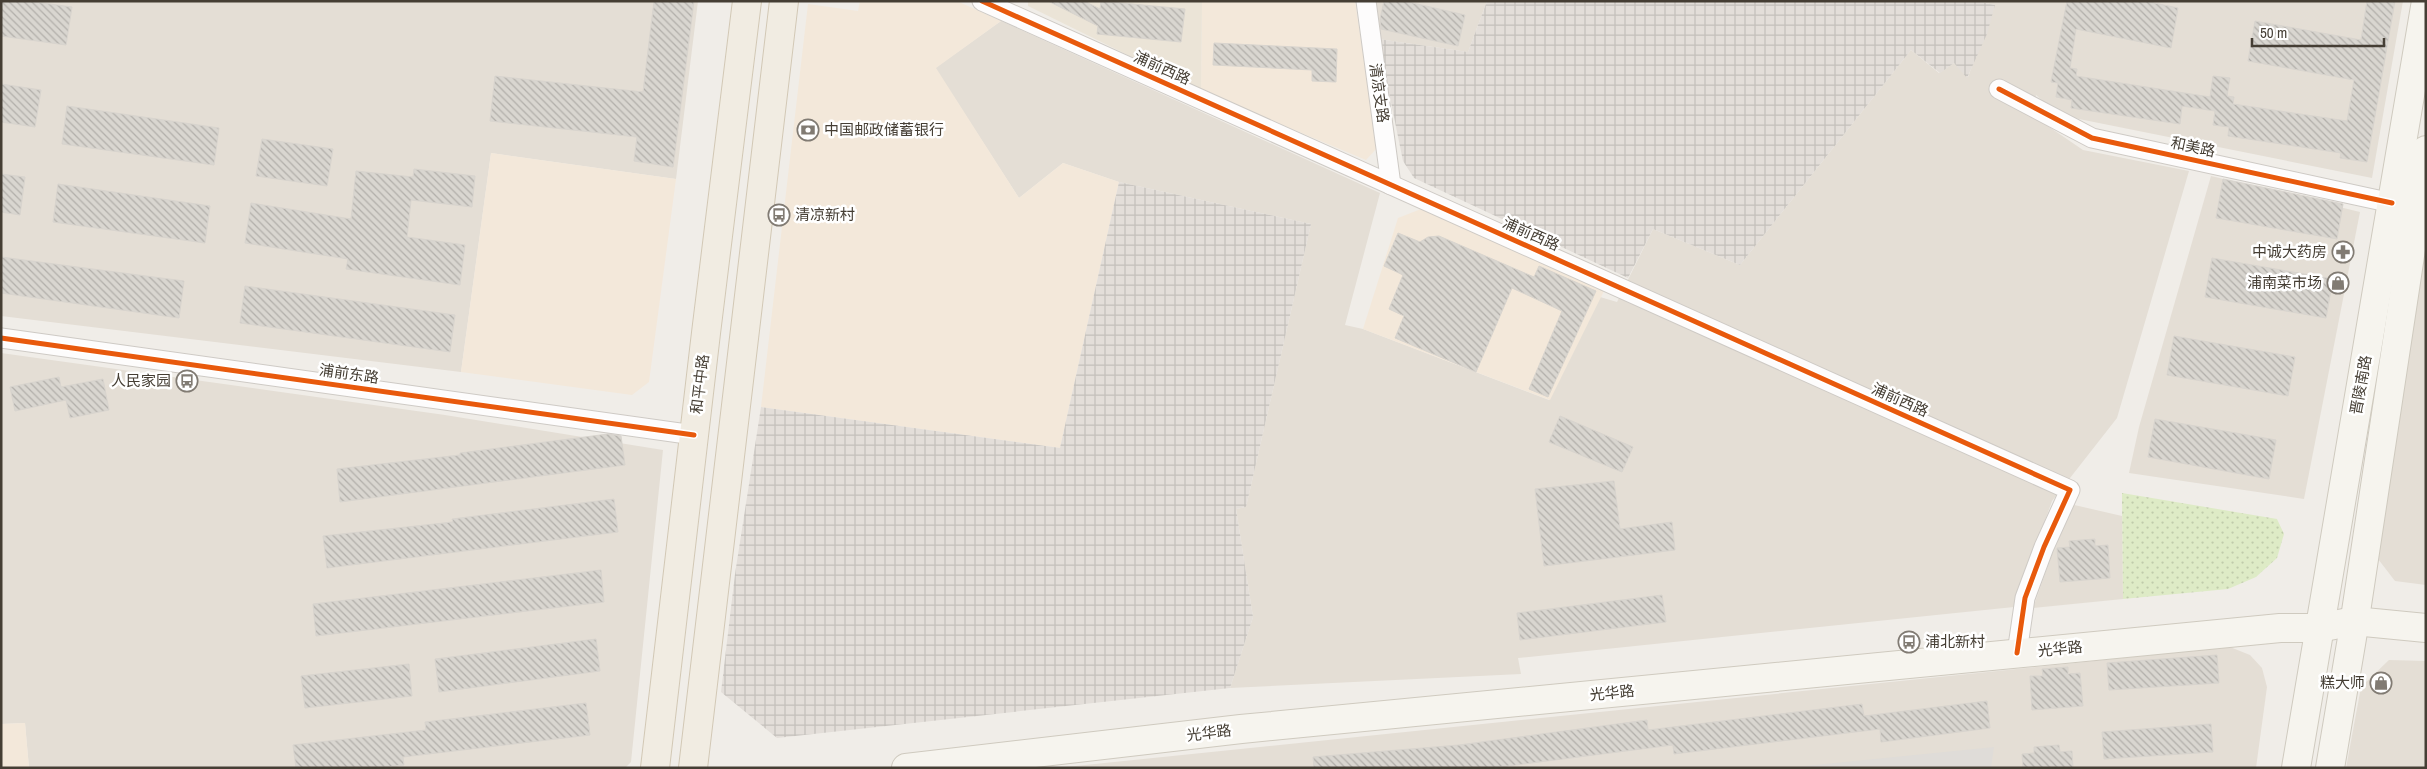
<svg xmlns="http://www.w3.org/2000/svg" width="2427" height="769" font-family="'Archivo Narrow','Noto Sans SC',sans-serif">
  <defs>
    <pattern id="industrial-grid" width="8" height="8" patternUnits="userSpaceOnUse" patternTransform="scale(1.25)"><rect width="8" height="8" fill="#e3ded9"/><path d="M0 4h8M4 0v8" fill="none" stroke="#c4c0bb"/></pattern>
    <pattern id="grass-dots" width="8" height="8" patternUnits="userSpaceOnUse" patternTransform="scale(1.25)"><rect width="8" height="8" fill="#deebc6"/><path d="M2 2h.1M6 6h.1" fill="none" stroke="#c0cbab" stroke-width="1.8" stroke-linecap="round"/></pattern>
    <pattern id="building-back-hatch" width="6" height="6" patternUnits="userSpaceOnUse" patternTransform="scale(1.25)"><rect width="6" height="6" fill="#d9d6d0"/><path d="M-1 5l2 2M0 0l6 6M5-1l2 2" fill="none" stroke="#b2afaa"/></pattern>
  </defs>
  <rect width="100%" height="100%" fill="#f0ede8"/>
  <g fill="#e4ded5">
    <polygon points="1,1 698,1 676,179 491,153 461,372 1,316"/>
    <polygon points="1373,1 1487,1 1468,52 1378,39"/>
    <polygon points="1975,1 2403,1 2372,178 2059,115 2036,95 2033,116 2083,150 2189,171 2117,418 2052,501 2014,607 1518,658 1521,674 1230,688 1253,617 1236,509 1246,507 1311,224 1119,182 1063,163 1019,198 935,68 1001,21 1380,193 1345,325 1363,329 1549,400 1600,297 1617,302 1653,229 1740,265 1911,50 1939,73 1954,63 1968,77 1995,5"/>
    <polygon points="2211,176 2360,212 2304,499 2129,473 2139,427"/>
    <polygon points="2426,234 2426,585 2395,581 2375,555"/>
    <polygon points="1,353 445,415 663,450 631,762 625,768 29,768 25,723 1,724"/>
    <polygon points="2070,504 2122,516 2123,599 2033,608"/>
    <polygon points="2230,647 2250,655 2262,668 2267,687 2256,768 1056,768"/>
    <polygon points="2389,660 2426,661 2426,768 2346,768 2361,687"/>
  </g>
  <g fill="#f3e8da">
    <polygon points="860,1 957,1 1001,21 936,68 1019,198 1063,163 1119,182 1060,448 761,407 808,4 858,11"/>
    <polygon points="1202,1 1355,1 1377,148 1366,160 1201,91"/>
    <polygon points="491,153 676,179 649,382 632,395 461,372"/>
    <polygon points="1421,209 1605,289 1550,400 1363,329 1398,218"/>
    <polygon points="25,723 29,768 1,768 1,724"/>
  </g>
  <g fill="url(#industrial-grid)">
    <polygon points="1487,1 1975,1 1995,5 1987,34 1967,78 1954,63 1940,73 1911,50 1740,265 1653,229 1628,278 1414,178 1403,161 1378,39 1468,52"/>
    <polygon points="1119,182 1311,224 1246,507 1236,509 1253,617 1230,688 777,738 721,692 735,574 761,407 1060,448"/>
  </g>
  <polygon fill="#ebe4d7" points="1028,1 1202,1 1201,91 1028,6"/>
  <polygon fill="url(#grass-dots)" points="2122,493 2277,519 2284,534 2277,558 2256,577 2228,589 2123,599"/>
  <polygon fill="#dfdcd8" points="1994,747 1991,768 1784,768"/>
  <g fill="url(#building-back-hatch)" stroke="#d8d4ce">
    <polygon points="1,1 28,1 72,7 66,45 1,36"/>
    <polygon points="654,1 694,1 673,167 634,161 637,137 490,121 495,76 643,92"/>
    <polygon points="1048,1 1084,1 1100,9 1101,1 1185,9 1181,42 1097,34 1098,26"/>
    <polygon points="1384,1 1404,1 1465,15 1458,46 1381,29 1380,19"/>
    <polygon points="2067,1 2145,1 2178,8 2171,48 2076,29 2070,68 2077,69 2076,76 2210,97 2213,76 2230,78 2227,96 2234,97 2233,104 2347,121 2354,80 2248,61 2255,21 2361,40 2367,1 2395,1 2367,162 2340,158 2341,153 2228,136 2229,127 2213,125 2215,111 2182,106 2180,124 2071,108 2072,100 2056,97 2058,83 2051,82"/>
    <polygon points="1214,43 1337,49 1336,82 1312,81 1312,70 1213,65"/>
    <polygon points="1,84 41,90 35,127 1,122"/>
    <polygon points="67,106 219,128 214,165 62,144"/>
    <polygon points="262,139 333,149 327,186 256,176"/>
    <polygon points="414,169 475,176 472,207 411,200 407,237 465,245 460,285 346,269 348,259 245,243 251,203 351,219 356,171 413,177"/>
    <polygon points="1,174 25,177 20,215 1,212"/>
    <polygon points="2223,179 2343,204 2337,239 2216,218"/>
    <polygon points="58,184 210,206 205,243 53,222"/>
    <polygon points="1398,233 1420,242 1428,237 1439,236 1534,277 1539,266 1596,291 1548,397 1529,389 1562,311 1512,288 1476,372 1395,338 1404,316 1389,309 1403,275 1384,266"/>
    <polygon points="1,257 184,281 179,318 1,293"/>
    <polygon points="2212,258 2333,279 2326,318 2205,297"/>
    <polygon points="245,286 455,315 450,352 240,323"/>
    <polygon points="2174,336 2295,357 2288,396 2167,375"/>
    <polygon points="59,377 61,387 103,379 109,410 70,418 66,400 15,411 10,387"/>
    <polygon points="1560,416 1633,447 1622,472 1549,442"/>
    <polygon points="2155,419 2276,440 2269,479 2148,457"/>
    <polygon points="608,434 621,436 625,465 340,502 337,469 460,455 460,453"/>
    <polygon points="1614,481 1620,529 1672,522 1675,550 1544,566 1535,489"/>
    <polygon points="614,499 618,532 327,568 323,536 453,522 452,519"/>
    <polygon points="2095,539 2095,546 2108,545 2110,578 2060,582 2057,548 2070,547 2069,541"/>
    <polygon points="601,570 604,602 316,636 313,604"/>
    <polygon points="1662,595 1666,622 1520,640 1517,613"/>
    <polygon points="596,639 600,671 439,692 435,659"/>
    <polygon points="2217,655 2219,683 2109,690 2107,663"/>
    <polygon points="409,664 412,696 305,708 301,676"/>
    <polygon points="2068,667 2068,674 2080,673 2083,706 2032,710 2030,676 2043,676 2042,669"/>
    <polygon points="1987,701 1990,728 1881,742 1880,729 1674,754 1673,745 1492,768 1314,768 1313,757 1459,745 1647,720 1648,730 1862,704 1864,716"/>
    <polygon points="586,703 590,735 403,757 404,765 377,768 296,768 293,745 426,730 425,722"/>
    <polygon points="2211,724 2213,752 2104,759 2102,732"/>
    <polygon points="2059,745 2060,752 2072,751 2073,768 2023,768 2022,754 2034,753 2034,747"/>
  </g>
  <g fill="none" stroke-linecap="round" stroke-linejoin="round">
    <g stroke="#cecac5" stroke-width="21">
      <g id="minor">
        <polyline points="982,1 2070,490 2044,547 2025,598 2017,653"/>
        <polyline points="1366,1 1391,185"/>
        <polyline points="1999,89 2092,138 2392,203"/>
        <polyline points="1,338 694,435"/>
      </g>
    </g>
    <g stroke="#cfcabf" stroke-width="30">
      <g id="secondary">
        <polyline points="906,768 1241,729 2280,628 2319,628 2354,621 2426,628"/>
        <polyline points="2296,768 2426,1"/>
        <polyline points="2330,768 2352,638 2426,150"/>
      </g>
    </g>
    <g stroke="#d2c8b5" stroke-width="30">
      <g id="primary">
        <polyline points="655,768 706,333 747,1"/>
        <polyline points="693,768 784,1"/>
      </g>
    </g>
    <use href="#minor" stroke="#fdfcfc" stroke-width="19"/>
    <use href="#secondary" stroke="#f6f4ee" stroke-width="28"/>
    <use href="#primary" stroke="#f1ece2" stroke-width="28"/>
    <g stroke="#fff" stroke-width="8">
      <g id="cycleway">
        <polyline points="982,1 2070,490 2044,547 2025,598 2017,653"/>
        <polyline points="1999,89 2092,138 2392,203"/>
        <polyline points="1,338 694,435"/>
      </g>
    </g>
    <use href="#cycleway" stroke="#e8590c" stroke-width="5"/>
  </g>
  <defs>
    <g id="bank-ring" transform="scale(1.125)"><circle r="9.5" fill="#fff" stroke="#817b73" stroke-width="1.5"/><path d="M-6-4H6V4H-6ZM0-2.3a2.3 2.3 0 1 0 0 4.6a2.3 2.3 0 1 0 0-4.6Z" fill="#817b73"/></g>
    <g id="bus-ring" transform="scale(1.125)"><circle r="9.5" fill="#fff" stroke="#817b73" stroke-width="1.5"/><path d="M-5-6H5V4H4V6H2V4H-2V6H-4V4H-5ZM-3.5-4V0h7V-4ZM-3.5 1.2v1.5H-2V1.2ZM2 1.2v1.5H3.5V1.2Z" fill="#817b73"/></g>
    <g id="pharmacy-ring" transform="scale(1.125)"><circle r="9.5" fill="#fff" stroke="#817b73" stroke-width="1.5"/><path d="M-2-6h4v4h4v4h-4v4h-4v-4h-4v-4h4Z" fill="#817b73"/></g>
    <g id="shop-ring" transform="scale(1.125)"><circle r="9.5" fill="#fff" stroke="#817b73" stroke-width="1.5"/><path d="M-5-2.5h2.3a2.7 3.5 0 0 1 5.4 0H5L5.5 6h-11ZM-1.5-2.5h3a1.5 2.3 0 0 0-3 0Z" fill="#817b73"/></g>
  </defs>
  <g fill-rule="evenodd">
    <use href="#bank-ring" x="808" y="130"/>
    <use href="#bus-ring" x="779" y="215"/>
    <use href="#pharmacy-ring" x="2343" y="252"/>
    <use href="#shop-ring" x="2338" y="283"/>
    <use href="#bus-ring" x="187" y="381"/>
    <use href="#bus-ring" x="1909" y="642"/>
    <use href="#shop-ring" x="2381" y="683"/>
  </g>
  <g text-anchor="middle" stroke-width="5" stroke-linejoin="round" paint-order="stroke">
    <g font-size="15" fill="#453e34" stroke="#fff">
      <text transform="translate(1162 68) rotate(24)" y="5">浦前西路</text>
      <text transform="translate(1379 93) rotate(82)" y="5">清凉支路</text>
      <text transform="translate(2193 147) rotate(12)" y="5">和美路</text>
      <text transform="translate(1531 234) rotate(24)" y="5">浦前西路</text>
      <text transform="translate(349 374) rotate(8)" y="5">浦前东路</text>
      <text transform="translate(700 384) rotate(-83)" y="5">和平中路</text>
      <text transform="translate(2361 385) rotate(-80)" y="5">晋陵南路</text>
      <text transform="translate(1900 400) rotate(24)" y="5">浦前西路</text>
      <text transform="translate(2060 649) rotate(-6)" y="5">光华路</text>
      <text transform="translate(1612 693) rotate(-6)" y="5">光华路</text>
      <text transform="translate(1209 733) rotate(-7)" y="5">光华路</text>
    </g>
    <g font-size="15" fill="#453e34" stroke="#fff" text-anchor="end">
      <text x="824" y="135" text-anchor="start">中国邮政储蓄银行</text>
      <text x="795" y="220" text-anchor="start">清凉新村</text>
      <text x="2327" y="257">中诚大药房</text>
      <text x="2322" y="288">浦南菜市场</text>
      <text x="171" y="386">人民家园</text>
      <text x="1925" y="647" text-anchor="start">浦北新村</text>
      <text x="2365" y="688">糕大师</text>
    </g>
  </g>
  <rect width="2427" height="769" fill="none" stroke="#453e34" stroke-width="5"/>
  <path d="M2252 38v8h132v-8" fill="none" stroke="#453e34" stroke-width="2.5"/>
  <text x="2260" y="38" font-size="15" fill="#453e34" stroke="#ffffff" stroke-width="4" paint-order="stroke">50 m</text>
</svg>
